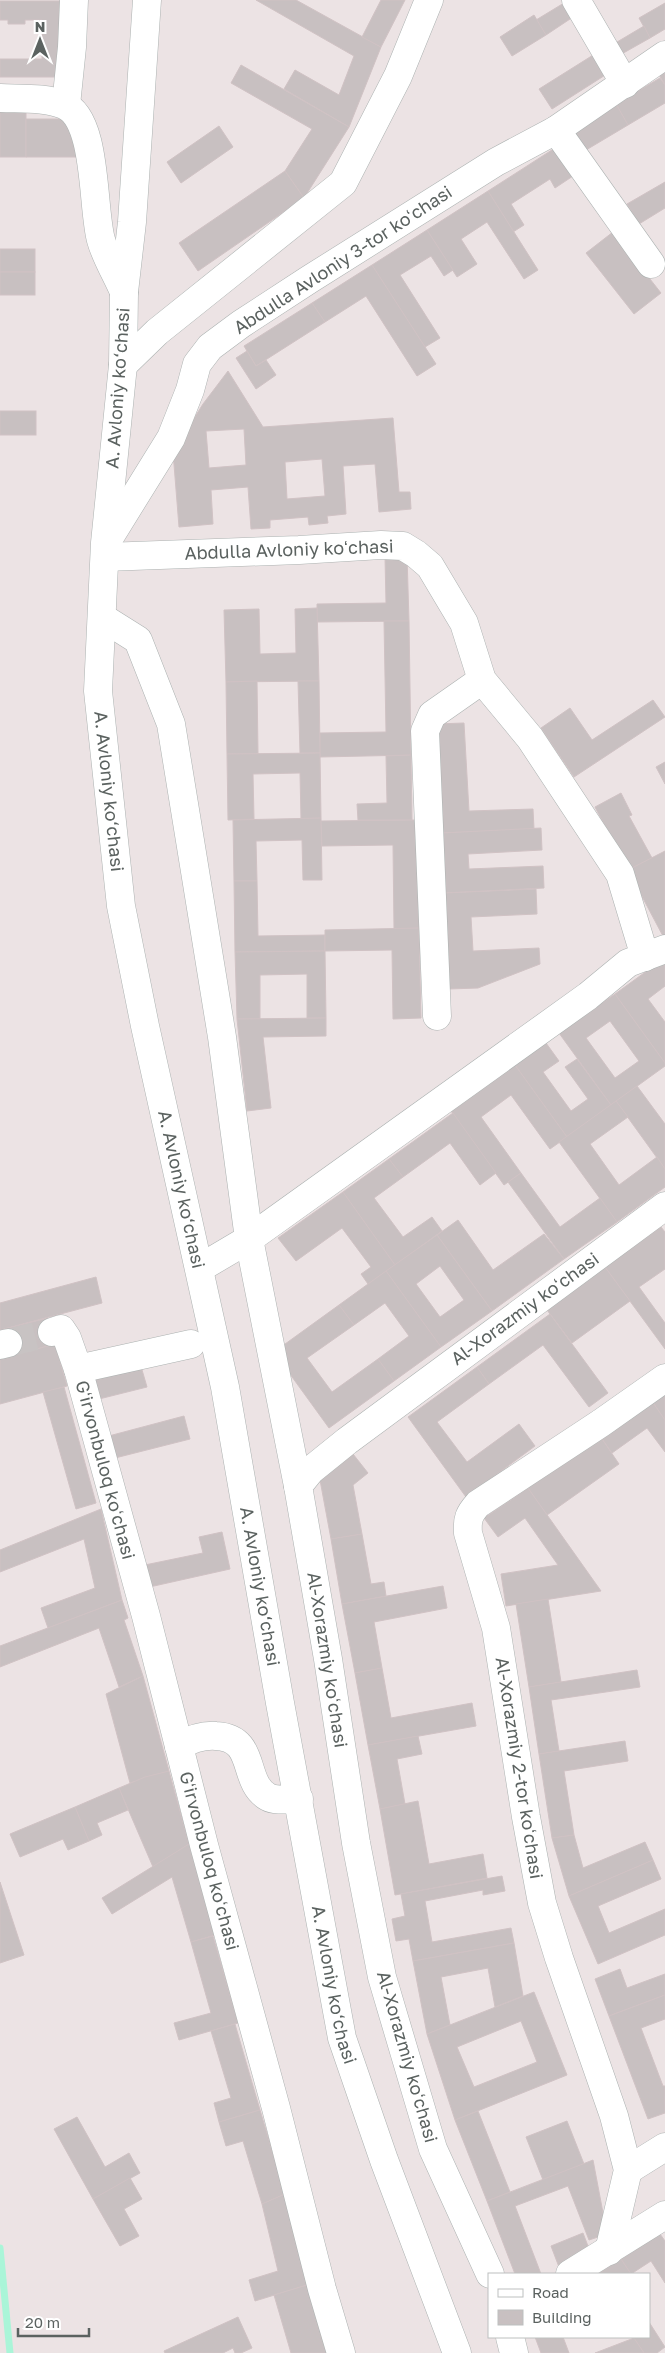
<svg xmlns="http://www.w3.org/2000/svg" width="665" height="2353" font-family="'Golos Text',sans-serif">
  <rect width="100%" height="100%" fill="#ece3e4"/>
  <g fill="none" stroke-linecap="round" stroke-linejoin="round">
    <polyline stroke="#aaf5d8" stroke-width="7" points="0,2248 10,2353"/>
  </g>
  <g fill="#c8c0c1" stroke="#d0c2c4" fill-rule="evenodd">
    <polygon points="256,0 296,0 381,47 349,127 284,89 295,70 339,95 354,56"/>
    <polygon points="381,0 405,0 381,47 362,37"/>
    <polygon points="0,1 60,1 60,77 0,77 0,59 42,59 42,20 25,20 25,24 8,24 8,20 0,20"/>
    <polygon points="564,3 573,17 546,35 536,20"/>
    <polygon points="665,3 665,29 650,38 639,18"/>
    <polygon points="534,15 546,35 512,56 500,37"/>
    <polygon points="644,26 650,38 618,56 612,45"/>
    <polygon points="598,52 610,72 552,109 539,89"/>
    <polygon points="241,65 349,127 304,198 285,171 312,129 231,83"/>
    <polygon points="665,69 665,85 658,73"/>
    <polygon points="660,78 665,85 665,103 628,125 616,104"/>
    <polygon points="616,104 628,125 581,153 569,132"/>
    <rect x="0" y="112" width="26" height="45"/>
    <polygon points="26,119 66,119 78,157 26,157"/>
    <polygon points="219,126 233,147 181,183 167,162"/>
    <polygon points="555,148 573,176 555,188 550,179 511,204 524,225 513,232 488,191"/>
    <polygon points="285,171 304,198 198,271 179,243"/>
    <polygon points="665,182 665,208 639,224 627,204"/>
    <polygon points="488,191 538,270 524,279 487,222 461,239 477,264 457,277 427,230"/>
    <polygon points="427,230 453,270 444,276 431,256 400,275 440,338 425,347 372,265"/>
    <polygon points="613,232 661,293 634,314 586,253"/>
    <rect x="0" y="249" width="35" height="23"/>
    <polygon points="372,265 436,364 417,376 366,296 325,322 312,303"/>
    <rect x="0" y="272" width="35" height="23"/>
    <polygon points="312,303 325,322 256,366 244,346"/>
    <polygon points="247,351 256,366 266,360 276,375 256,389 236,358"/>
    <path d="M 228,371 L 263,427 L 393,418 L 399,492 L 410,492 L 411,509 L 379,512 L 375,464 L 343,466 L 346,514 L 327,516 L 328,523 L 309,525 L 308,517 L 270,520 L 270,528 L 251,529 L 248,487 L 211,490 L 213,524 L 179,527 L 173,452 L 203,404 ZM 244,429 L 246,465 L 209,468 L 206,431 ZM 322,459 L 325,496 L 287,499 L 285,462 Z"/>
    <rect x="0" y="411" width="36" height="24"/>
    <polygon points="407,556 409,621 317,622 317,604 386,603 385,557"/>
    <polygon points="317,608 319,681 226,682 224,610 259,609 260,654 296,653 295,609"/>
    <polygon points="384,621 409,621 411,755 320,757 320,733 386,732"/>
    <polygon points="257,681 258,754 227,754 226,682"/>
    <polygon points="298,681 319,681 320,753 300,753"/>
    <polygon points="653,700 665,717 574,777 541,728 570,708 592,740"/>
    <polygon points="464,723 469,811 533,809 534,829 442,833 436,724"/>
    <polygon points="320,753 321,818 301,819 300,773 253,774 254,819 228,820 227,754"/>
    <polygon points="411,755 412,820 358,820 357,804 387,803 386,756"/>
    <polygon points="665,762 665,784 656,767"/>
    <polygon points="621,793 632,815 629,816 652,858 628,870 595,807"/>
    <polygon points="321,818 322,880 303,880 302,840 256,841 257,881 234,881 233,820"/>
    <polygon points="417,820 419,928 394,929 393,845 322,846 321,821"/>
    <polygon points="541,828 542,850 468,854 469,869 543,866 544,888 444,893 442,833"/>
    <polygon points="665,851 665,938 664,938 628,870"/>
    <polygon points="234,881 257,881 258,936 325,935 325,951 235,952"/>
    <polygon points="536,889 537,914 471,917 473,951 539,948 540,964 478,988 449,989 444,893"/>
    <polygon points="419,928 421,1018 393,1019 392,950 325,951 325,930"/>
    <polygon points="325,951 326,1018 307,1018 307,974 260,975 260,1019 237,1019 235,952"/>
    <polygon points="662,960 665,964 665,986 648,999 665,1022 665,1063 615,994"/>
    <path d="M 615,994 L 665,1063 L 665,1066 L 611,1105 L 559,1033 ZM 610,1021 L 639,1061 L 615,1078 L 586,1038 Z"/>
    <polygon points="326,1018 326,1036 263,1037 271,1108 247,1111 237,1019"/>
    <polygon points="546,1043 559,1061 543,1072 571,1111 588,1099 565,1067 577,1059 611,1105 567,1137 515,1065"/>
    <polygon points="515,1065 567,1137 550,1149 511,1095 481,1117 521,1173 504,1185 451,1111"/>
    <polygon points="637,1086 665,1124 665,1169 616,1101"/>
    <polygon points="616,1101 628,1117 590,1144 619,1185 657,1157 665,1169 665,1187 617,1222 559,1142"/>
    <polygon points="453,1113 496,1173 480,1185 450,1143 403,1177 389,1159"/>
    <polygon points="389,1159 403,1177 374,1198 403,1237 432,1217 442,1231 395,1265 343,1192"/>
    <polygon points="521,1173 560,1227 600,1198 617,1222 564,1259 508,1182"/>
    <polygon points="343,1192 395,1265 368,1284 361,1274 371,1267 342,1228 296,1261 278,1238"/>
    <polygon points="458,1220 493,1270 544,1234 564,1259 492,1311 437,1235"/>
    <polygon points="661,1227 665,1232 665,1269 639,1287 665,1323 665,1349 605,1267"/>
    <path d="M 437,1235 L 492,1311 L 441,1347 L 386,1271 ZM 440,1266 L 464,1300 L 440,1317 L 416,1284 Z"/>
    <polygon points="605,1267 630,1301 572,1343 547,1310"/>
    <polygon points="386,1271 441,1347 394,1381 378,1359 409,1336 385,1303 354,1325 339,1305"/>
    <polygon points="96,1277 102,1303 0,1330 0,1303"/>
    <polygon points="339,1305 354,1325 307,1358 332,1392 378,1359 394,1381 329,1428 274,1352"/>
    <polygon points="550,1314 608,1393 589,1407 543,1345 489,1384 477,1367"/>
    <polygon points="48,1318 55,1344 11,1356 4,1329"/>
    <polygon points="55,1344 67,1386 0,1404 0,1359"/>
    <polygon points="140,1363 147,1387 95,1400 89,1376"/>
    <polygon points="477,1367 489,1384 437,1422 467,1462 519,1424 535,1446 466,1497 408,1417"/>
    <polygon points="665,1386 665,1420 649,1397"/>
    <polygon points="64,1387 96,1503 76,1509 43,1392"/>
    <polygon points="649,1397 665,1420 665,1452 647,1428 612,1453 598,1433"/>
    <polygon points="184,1416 190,1439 111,1459 105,1437"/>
    <polygon points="598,1433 619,1464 547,1515 525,1484"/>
    <polygon points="353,1454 368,1473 353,1485 362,1534 331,1539 320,1480"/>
    <polygon points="528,1488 601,1591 506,1606 501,1574 558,1565 525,1518 498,1537 484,1518"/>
    <polygon points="101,1509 122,1600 48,1628 41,1608 95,1588 84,1539 0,1572 0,1550"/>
    <polygon points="222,1532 230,1569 145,1588 140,1566 203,1553 199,1537"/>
    <polygon points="362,1534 371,1584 384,1582 386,1596 342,1604 331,1539"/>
    <polygon points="443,1586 447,1608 374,1622 382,1668 355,1673 342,1604"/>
    <polygon points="548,1599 561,1682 529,1687 516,1604"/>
    <polygon points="122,1600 128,1618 124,1620 143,1676 119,1687 99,1628 0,1667 0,1646"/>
    <polygon points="382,1668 391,1718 472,1703 476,1726 368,1745 355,1673"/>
    <polygon points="637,1670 640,1687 551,1700 559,1751 539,1754 529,1687"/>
    <polygon points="143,1676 169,1771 130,1783 106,1694"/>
    <polygon points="418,1736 422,1754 397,1759 405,1804 380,1809 368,1745"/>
    <polygon points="625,1741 628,1761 564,1771 574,1835 552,1838 539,1754"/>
    <polygon points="169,1771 189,1844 153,1867 119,1788 145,1777"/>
    <polygon points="119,1788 128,1810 97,1823 102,1835 89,1841 75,1807"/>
    <polygon points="418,1801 429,1864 483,1854 487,1878 395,1895 380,1809"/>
    <polygon points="75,1807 89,1841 68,1850 63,1839 20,1857 10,1834"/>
    <polygon points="574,1835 583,1868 645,1842 653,1860 569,1896 552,1838"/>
    <polygon points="189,1844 215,1935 191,1942 172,1877 112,1914 102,1898"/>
    <polygon points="653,1860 661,1879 598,1906 609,1933 665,1909 665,1935 598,1964 569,1896"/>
    <polygon points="502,1876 505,1891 483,1895 483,1890 425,1901 432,1942 511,1928 514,1943 413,1961 409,1939 396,1941 392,1919 405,1916 401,1894"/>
    <polygon points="0,1882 24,1955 0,1963"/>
    <polygon points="213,1936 238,2023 179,2040 174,2023 211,2013 191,1942"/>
    <polygon points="514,1943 523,1996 495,2007 488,1968 441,1977 450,2025 427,2034 413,1961"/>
    <polygon points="620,1969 627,1988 665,1974 665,1995 609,2016 595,1979"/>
    <path d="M 534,1992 L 567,2075 L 455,2120 L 427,2034 ZM 521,2021 L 537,2062 L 474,2087 L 457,2047 Z"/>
    <polygon points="665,1995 665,2019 641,2028 663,2086 665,2086 665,2113 648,2119 609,2016"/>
    <polygon points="235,2024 260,2110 219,2122 214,2103 231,2098 211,2031"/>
    <polygon points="260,2110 285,2194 262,2204 243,2141 226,2146 219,2122"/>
    <polygon points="478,2111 510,2192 487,2201 455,2120"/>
    <polygon points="77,2117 105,2167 129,2153 140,2173 93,2199 54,2129"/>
    <polygon points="567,2121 584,2164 543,2180 526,2137"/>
    <polygon points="593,2160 607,2234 589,2240 568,2186 515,2206 541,2274 515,2274 487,2201"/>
    <polygon points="130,2178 142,2199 124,2209 139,2236 120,2246 93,2199"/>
    <polygon points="285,2194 307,2285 255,2301 249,2280 278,2271 262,2204"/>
    <polygon points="583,2233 591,2254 559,2267 551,2246"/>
    <polygon points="660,2234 665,2241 665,2283 651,2261 631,2274 621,2259"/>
    <polygon points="621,2259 631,2274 597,2274"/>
    <polygon points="307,2285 327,2353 291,2353 274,2295"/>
    <polygon points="238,2317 252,2348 241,2353 235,2353 233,2348 223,2353 165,2353 164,2351"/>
    <polygon points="649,2322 665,2347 657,2353 644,2353 633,2337 649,2337"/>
    <polygon points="535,2337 563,2337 569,2353 541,2353"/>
    <polygon points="634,2338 644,2353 595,2353"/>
  </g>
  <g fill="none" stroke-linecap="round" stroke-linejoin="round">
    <polyline stroke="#c8c3c3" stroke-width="28" stroke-dasharray="28 14" stroke-linecap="butt" points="8,1343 52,1332"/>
    <g stroke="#acb2b1" stroke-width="29">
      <g id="minor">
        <path id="s1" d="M 147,0 L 132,222 L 124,292 L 123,365 L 105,543 L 98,691 L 121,906 L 145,1026 L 225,1387 L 280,1703 L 342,2038 L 384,2160 L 457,2353"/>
        <polyline points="576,0 625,84"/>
        <path d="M 0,98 C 20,99 46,97 64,105 C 98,119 92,209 101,240 C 106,258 117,275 124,292"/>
        <polyline points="66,105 72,47 74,0"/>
        <polyline points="556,130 651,264"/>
        <polyline points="123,365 157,332 343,183 398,76 429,0"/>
        <polyline points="109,538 171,438 190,390 197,364 210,347 241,324 310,279 496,162 556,130 665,55"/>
        <polyline points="105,557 299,550 381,545 403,546 416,554 430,566 464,623 482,680 530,738 620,874 645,957"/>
        <polyline points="103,618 138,640 171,724 222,1037 249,1239 298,1486"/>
        <polyline points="437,1016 425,731 432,715 482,680"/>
        <polyline points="200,1268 249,1239 588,996 628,963 665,949"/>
        <polyline points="52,1332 61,1329 67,1338 78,1369 146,1616 204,1845 276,2108 322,2289 341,2353"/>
        <polyline points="0,1345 8,1343"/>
        <polyline points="78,1369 191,1344"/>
        <path d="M 179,1746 C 191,1739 202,1735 216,1736 C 258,1738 241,1782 268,1797 C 275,1801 290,1799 299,1799"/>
        <polyline points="628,2170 665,2147"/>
        <path d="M 609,2251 L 628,2170 L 614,2116 L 559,1958 L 542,1903 L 526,1817 L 496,1628 L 468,1533 C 467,1519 469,1514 478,1504 L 601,1423 L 665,1378"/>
        <polyline points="490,2274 433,2149 382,1977 356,1843 328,1659 298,1486 311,1470 347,1441 665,1206"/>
        <polyline points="570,2274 665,2215"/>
        <polyline points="510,2337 514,2353"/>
      </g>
    </g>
    <use href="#minor" stroke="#fff" stroke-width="28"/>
  </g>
  <g text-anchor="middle" stroke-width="4.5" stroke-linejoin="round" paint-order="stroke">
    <g font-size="18" fill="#5b6260" stroke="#fff">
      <text transform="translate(343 260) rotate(-33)" y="6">Abdulla Avloniy 3-tor koʻchasi</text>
      <text transform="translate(118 388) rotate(-86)" y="6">A. Avloniy ko‘chasi</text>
      <text transform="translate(289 550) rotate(-2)" y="6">Abdulla Avloniy koʻchasi</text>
      <text dy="6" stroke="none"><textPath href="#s1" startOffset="794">A. Avloniy ko‘chasi</textPath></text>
      <text dy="6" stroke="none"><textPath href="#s1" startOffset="1199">A. Avloniy ko‘chasi</textPath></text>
      <text transform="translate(525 1309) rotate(-36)" y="6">Al-Xorazmiy koʻchasi</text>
      <text transform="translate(105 1470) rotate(75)" y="6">Gʻirvonbuloq koʻchasi</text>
      <text dy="6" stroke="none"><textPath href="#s1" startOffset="1604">A. Avloniy ko‘chasi</textPath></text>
      <text transform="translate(327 1660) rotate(81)" y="6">Al-Xorazmiy koʻchasi</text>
      <text transform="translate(519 1768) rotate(81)" y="6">Al-Xorazmiy 2-tor koʻchasi</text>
      <text transform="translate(209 1861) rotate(75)" y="6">Gʻirvonbuloq koʻchasi</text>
      <text dy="6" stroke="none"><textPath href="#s1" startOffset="2009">A. Avloniy ko‘chasi</textPath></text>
      <text transform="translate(407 2057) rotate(74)" y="6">Al-Xorazmiy koʻchasi</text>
    </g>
  </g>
  <rect x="488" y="2273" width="162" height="65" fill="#ffffff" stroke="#bdc0bf"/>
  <rect x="498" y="2289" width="25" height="8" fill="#ffffff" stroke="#bdc0bf"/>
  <text x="532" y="2298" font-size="15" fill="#5b6260">Road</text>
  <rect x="498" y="2310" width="25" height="15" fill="#c8c0c1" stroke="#bdc0bf"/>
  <text x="532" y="2323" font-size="15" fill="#5b6260">Building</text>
  <g transform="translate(40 40)" stroke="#ffffff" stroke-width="4" paint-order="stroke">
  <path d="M0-4L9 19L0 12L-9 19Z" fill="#5b6260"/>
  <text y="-8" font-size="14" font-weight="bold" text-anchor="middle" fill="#5b6260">N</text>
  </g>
  <path d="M18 2328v8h71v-8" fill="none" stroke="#5b6260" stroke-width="2.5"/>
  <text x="25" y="2328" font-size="15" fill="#5b6260" stroke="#ffffff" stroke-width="4" paint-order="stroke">20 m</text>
</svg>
